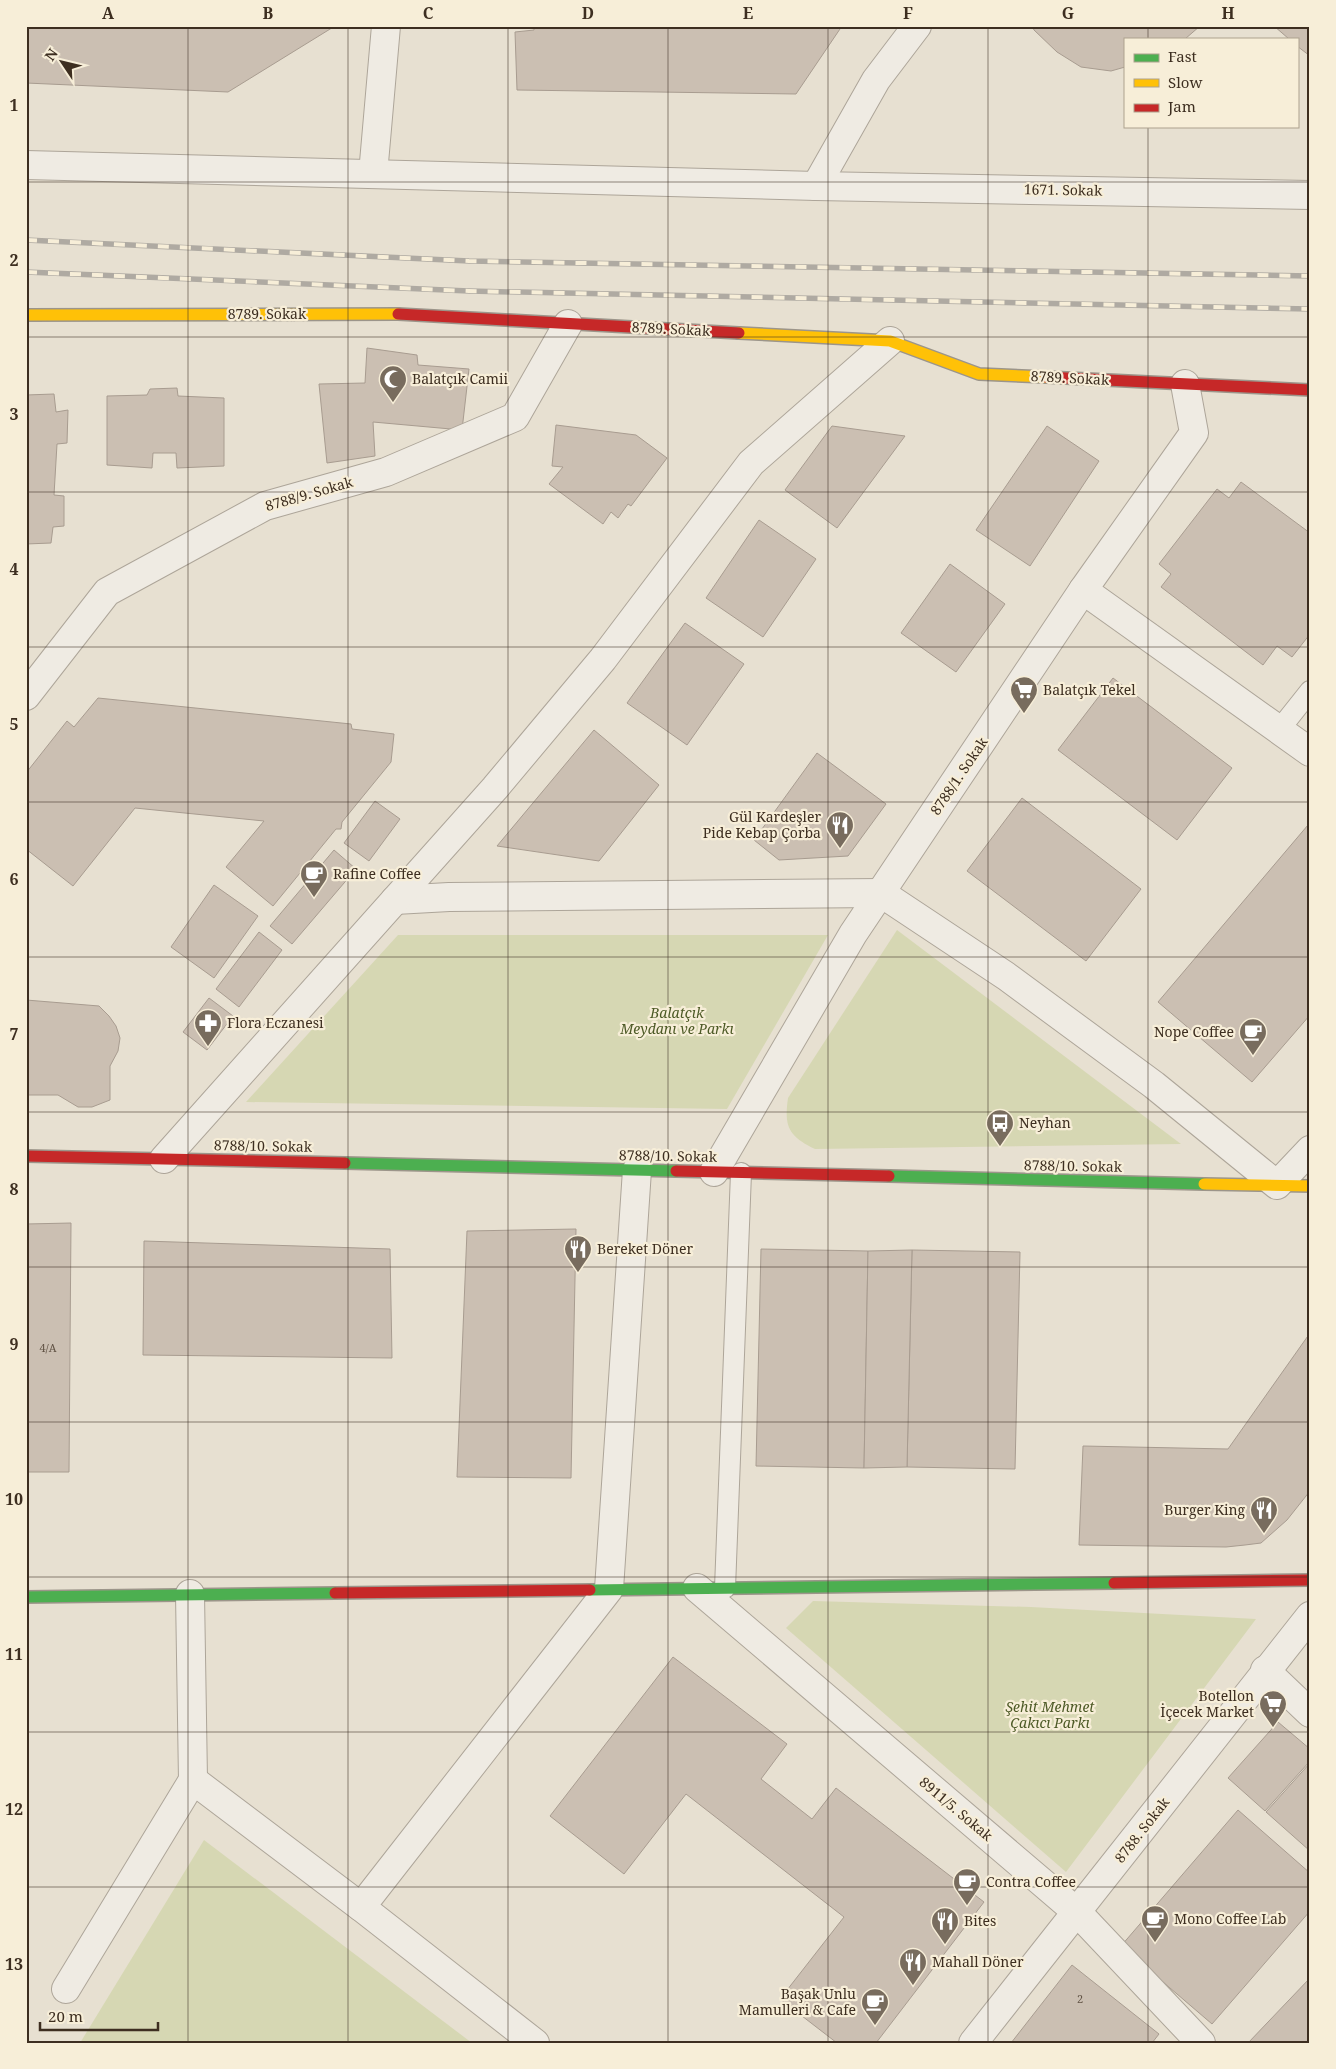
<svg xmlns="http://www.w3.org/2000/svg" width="1336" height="2069" font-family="'Noto Serif',serif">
  <rect width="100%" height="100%" fill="#e7e0d1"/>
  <g fill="#d6d7b3">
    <path d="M 897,930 L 1181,1144 L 815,1149 C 788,1136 784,1126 788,1098 Z"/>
    <polygon points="398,935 828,935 727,1109 246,1102"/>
    <polygon points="813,1601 1031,1607 1256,1619 1066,1872 786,1628"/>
    <polygon points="204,1840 472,2043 80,2043"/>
  </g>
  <g fill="#cbbfb2" stroke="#a89c90">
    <polygon points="26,26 335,26 228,92 26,83"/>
    <polygon points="534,26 842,26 796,94 517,90 515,32 534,30"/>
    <polygon points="1032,26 1200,26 1185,39 1125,39 1125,67 1111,71 1081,67 1057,52 1034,30"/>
    <polygon points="1274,26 1310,26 1310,56 1297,46 1297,39 1289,39"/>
    <polygon points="367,348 417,355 418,365 469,369 462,430 373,422 375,456 327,463 319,384 365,383"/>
    <polygon points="177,388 178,396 224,398 224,466 177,468 176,453 153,453 152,468 107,465 107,396 147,395 150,389"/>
    <polygon points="54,394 56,412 68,410 67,443 57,444 54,495 64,496 64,526 53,527 51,543 26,544 26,395"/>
    <polygon points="556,425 636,435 667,458 631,506 628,504 618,518 611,512 603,524 549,484 563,467 552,466"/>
    <polygon points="832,426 905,436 837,528 785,490"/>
    <polygon points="1047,426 1099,461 1030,566 976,530"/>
    <polygon points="1241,482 1310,533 1310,634 1292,657 1277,646 1263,665 1161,587 1171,574 1159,564 1217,489 1229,498"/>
    <polygon points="759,520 816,559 763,637 706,598"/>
    <polygon points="950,564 1005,604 956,672 901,633"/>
    <polygon points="685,623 744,664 687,745 627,703"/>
    <polygon points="1113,678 1232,768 1177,840 1058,750"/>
    <polygon points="98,698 351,724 352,729 394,734 391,762 342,822 341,829 336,829 273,906 226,867 264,821 135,808 73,886 26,849 26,773 67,721 74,727"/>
    <polygon points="594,730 659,785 599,861 497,846"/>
    <polygon points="817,753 886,804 848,856 779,860 754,840"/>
    <polygon points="1022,798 1141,889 1086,961 967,871"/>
    <polygon points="375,801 400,819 369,861 344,843"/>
    <polygon points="1308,825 1310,827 1310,1015 1252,1082 1158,1002"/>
    <polygon points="334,850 356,869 292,944 270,926"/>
    <polygon points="214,885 258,916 214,978 171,947"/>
    <polygon points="259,932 282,950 239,1007 216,989"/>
    <polygon points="209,998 233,1016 207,1050 183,1032"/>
    <polygon points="26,1000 99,1006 109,1016 116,1026 120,1038 118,1051 110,1066 110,1100 92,1107 78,1107 58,1095 26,1095"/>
    <polygon points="71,1223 69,1472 26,1472 26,1224"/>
    <polygon points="576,1229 571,1478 457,1477 467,1231"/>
    <polygon points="144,1241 390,1249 392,1358 143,1355"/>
    <polygon points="761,1249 868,1251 864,1468 756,1466"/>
    <polygon points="912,1250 1020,1252 1015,1469 907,1467"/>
    <polygon points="912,1250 907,1467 864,1468 868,1251"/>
    <polygon points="1310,1333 1310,1491 1287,1520 1261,1543 1245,1545 1226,1547 1079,1545 1083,1446 1228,1449"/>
    <polygon points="673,1657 787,1744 761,1779 812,1819 836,1788 984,1902 876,2043 837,2043 780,1999 844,1917 686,1794 624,1874 550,1816"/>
    <polygon points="1278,1722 1310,1749 1310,1761 1265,1811 1228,1778"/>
    <polygon points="1310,1763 1310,1851 1266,1812"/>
    <polygon points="1238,1810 1310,1873 1310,1911 1212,2024 1121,1946"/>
    <polygon points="1072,1965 1159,2034 1152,2043 1011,2043"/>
    <polygon points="1310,1978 1310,2043 1248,2043"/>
  </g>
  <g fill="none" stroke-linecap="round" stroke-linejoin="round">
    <g stroke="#ada599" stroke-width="22">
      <g id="lane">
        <polyline points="1279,730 1310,691"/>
        <polyline points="725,1588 741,1173"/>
      </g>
    </g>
    <g stroke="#ada599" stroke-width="30">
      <g id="street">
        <polyline points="26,165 816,186 1310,195"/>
        <polyline points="373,174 386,26"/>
        <polyline points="816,186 876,80 917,26"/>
        <polyline points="1083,590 1310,752"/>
        <polyline points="26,696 107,592 265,506 386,472 515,417 568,324"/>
        <polyline points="395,900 449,897 881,893 1006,976 1154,1085 1277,1185 1310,1150"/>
        <polyline points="164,1159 495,788 603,659 751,463 890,341"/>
        <polyline points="714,1172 853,934 1083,590 1194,433 1185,384"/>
        <polyline points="697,1588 1078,1913 1201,2043"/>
        <polyline points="190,1594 193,1780"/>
        <polyline points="1265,1670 1310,1713"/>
        <polyline points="66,1989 193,1780 361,1907"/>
        <polyline points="535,2043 361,1907 609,1589 637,1170"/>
        <polyline points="973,2043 1310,1616"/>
      </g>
    </g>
    <g stroke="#9c958a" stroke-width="14">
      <g id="fast">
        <polyline points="345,1163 676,1171"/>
        <polyline points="889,1176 1204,1184"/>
        <polyline points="590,1590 1114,1583"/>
        <polyline points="26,1597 335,1593"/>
      </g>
    </g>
    <g stroke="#9c958a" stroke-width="14">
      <g id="slow">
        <polyline points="26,315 398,314"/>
        <polyline points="739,333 890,341 979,374 1046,377"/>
        <polyline points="1204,1184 1310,1186"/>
      </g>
    </g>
    <g stroke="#9c958a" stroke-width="14">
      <g id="jam">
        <polyline points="398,314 739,333"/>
        <polyline points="1046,377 1310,390"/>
        <polyline points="26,1156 345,1163"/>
        <polyline points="676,1171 889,1176"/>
        <polyline points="1114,1583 1310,1580"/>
        <polyline points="335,1593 590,1590"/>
      </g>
    </g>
    <use href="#lane" stroke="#efebe3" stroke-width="20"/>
    <use href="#street" stroke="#efebe3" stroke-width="28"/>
    <use href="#fast" stroke="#4caf50" stroke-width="11"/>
    <use href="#slow" stroke="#ffc107" stroke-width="11"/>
    <use href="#jam" stroke="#c62828" stroke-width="11"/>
    <g stroke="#afaaa2" stroke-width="5.5">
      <g id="rail">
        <polyline points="26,240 469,261 1310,276"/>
        <polyline points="26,272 469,291 1310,309"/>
      </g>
    </g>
    <use href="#rail" stroke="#f7eed8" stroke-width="4" stroke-dasharray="11" stroke-linecap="butt"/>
  </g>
  <path fill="none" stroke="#3d2e20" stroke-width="1" stroke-opacity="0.55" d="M 188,26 L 188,2043M 348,26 L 348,2043M 508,26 L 508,2043M 668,26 L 668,2043M 828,26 L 828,2043M 988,26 L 988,2043M 1148,26 L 1148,39M 1148,126 L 1148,2043M 26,182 L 1310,182M 26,337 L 1310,337M 26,492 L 1310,492M 26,647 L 1310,647M 26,802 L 1310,802M 26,957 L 1310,957M 26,1112 L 1310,1112M 26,1267 L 1310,1267M 26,1422 L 1310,1422M 26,1577 L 1310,1577M 26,1732 L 1310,1732M 26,1887 L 1310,1887"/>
  <defs>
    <g id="mosque-pin" transform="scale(1.4375)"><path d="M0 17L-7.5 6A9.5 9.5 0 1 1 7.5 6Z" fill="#786c5e" stroke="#f7eed8"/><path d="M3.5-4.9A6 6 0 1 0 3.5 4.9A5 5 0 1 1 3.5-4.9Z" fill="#fff"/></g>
    <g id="supermarket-pin" transform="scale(1.4375)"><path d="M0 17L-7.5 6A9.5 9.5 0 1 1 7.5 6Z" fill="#786c5e" stroke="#f7eed8"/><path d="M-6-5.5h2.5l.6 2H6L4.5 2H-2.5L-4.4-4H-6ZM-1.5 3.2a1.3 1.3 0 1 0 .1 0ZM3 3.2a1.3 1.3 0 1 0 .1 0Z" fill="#fff"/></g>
    <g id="restaurant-pin" transform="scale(1.4375)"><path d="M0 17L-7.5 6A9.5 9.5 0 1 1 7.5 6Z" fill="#786c5e" stroke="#f7eed8"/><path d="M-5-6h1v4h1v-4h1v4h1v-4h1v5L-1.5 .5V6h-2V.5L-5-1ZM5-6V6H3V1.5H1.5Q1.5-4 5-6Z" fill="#fff"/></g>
    <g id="cafe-pin" transform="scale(1.4375)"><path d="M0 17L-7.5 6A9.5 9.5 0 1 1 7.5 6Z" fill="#786c5e" stroke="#f7eed8"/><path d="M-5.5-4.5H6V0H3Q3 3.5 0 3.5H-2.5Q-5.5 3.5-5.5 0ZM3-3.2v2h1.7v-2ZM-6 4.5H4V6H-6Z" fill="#fff"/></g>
    <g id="pharmacy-pin" transform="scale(1.4375)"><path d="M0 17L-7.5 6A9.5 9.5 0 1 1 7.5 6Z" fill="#786c5e" stroke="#f7eed8"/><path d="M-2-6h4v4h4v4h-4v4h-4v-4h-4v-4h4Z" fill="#fff"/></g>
    <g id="bus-pin" transform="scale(1.4375)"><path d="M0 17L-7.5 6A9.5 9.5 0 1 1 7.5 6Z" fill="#786c5e" stroke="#f7eed8"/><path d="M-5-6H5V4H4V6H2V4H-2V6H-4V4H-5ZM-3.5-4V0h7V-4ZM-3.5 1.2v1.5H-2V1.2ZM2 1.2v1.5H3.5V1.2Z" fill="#fff"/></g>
  </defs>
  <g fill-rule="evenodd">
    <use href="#mosque-pin" x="393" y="379"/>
    <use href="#supermarket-pin" x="1024" y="690"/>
    <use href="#restaurant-pin" x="840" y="825"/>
    <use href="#cafe-pin" x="314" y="874"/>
    <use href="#pharmacy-pin" x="208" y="1023"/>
    <use href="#cafe-pin" x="1253" y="1032"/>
    <use href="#bus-pin" x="1000" y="1123"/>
    <use href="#restaurant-pin" x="578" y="1249"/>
    <use href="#restaurant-pin" x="1264" y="1510"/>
    <use href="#supermarket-pin" x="1273" y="1704"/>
    <use href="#cafe-pin" x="967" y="1882"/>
    <use href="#cafe-pin" x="1155" y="1919"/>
    <use href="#restaurant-pin" x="945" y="1921"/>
    <use href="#restaurant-pin" x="913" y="1962"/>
    <use href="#cafe-pin" x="875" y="2002"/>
  </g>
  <g text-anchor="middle" stroke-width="4.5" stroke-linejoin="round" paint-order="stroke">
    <g font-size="11" fill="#605244">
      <text x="48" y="1352">4/A</text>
      <text x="1080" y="2003">2</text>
    </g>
    <g font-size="14" fill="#3d2e20" stroke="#f7eed8">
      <text transform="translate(1063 190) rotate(1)" y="5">1671. Sokak</text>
      <text x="267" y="319">8789. Sokak</text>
      <text transform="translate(671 329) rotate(3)" y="5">8789. Sokak</text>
      <text transform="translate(1070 378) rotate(3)" y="5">8789. Sokak</text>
      <text transform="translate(309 494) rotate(-16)" y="5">8788/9. Sokak</text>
      <text transform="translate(959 776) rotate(-56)" y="5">8788/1. Sokak</text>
      <text transform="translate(263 1146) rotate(1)" y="5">8788/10. Sokak</text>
      <text transform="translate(668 1156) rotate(1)" y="5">8788/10. Sokak</text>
      <text transform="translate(1073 1166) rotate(1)" y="5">8788/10. Sokak</text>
      <text transform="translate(956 1809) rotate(40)" y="5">8911/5. Sokak</text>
      <text transform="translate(1142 1830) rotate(-52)" y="5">8788. Sokak</text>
    </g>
    <g font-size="14" fill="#3d2e20" stroke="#f7eed8" text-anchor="start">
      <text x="412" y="384">Balatçık Camii</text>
      <text x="1043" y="695">Balatçık Tekel</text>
      <text x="821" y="822" text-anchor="end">Gül Kardeşler<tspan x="821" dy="16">Pide Kebap Çorba</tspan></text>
      <text x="333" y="879">Rafine Coffee</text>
      <text x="227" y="1028">Flora Eczanesi</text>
      <text x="1234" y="1037" text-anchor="end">Nope Coffee</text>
      <text x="1019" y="1128">Neyhan</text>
      <text x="597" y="1254">Bereket Döner</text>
      <text x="1245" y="1515" text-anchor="end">Burger King</text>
      <text x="1254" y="1701" text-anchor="end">Botellon<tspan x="1254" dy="16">İçecek Market</tspan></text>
      <text x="986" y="1887">Contra Coffee</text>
      <text x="1174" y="1924">Mono Coffee Lab</text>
      <text x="964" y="1926">Bites</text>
      <text x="932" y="1967">Mahall Döner</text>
      <text x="856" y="1999" text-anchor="end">Başak Unlu<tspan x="856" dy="16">Mamulleri &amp; Cafe</tspan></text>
    </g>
    <g font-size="14" font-style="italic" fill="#4d5a26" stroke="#f7eed8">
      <text x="677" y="1018">Balatçık<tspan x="677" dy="16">Meydanı ve Parkı</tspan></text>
      <text x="1050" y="1712">Şehit Mehmet<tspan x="1050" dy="16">Çakıcı Parkı</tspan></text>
    </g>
  </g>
  <rect width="1336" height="2069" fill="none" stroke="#f7eed8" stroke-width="55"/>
  <rect x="1124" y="38" width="175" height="90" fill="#f7eed8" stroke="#ada18e"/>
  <rect x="1134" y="54" width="25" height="8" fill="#4caf50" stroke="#ada18e"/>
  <text x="1168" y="62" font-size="15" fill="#3d2e20">Fast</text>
  <rect x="1134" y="79" width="25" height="8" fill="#ffc107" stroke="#ada18e"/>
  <text x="1168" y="88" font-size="15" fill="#3d2e20">Slow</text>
  <rect x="1134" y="104" width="25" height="8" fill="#c62828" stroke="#ada18e"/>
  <text x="1168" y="112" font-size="15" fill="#3d2e20">Jam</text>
  <g transform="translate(62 62) rotate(305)" stroke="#f7eed8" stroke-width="4" paint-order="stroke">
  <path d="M0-4L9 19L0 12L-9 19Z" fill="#3d2e20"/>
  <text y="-8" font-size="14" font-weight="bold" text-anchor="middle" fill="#3d2e20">N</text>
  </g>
  <path d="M40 2022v8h118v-8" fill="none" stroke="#3d2e20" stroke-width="2.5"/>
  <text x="48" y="2022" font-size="15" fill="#3d2e20" stroke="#f7eed8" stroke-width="4" paint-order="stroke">20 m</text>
  <rect x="28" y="28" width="1280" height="2014" fill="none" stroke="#3d2e20" stroke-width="2"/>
  <g font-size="16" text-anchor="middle" font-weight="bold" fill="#3d2e20">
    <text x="108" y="19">A</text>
    <text x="268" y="19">B</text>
    <text x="428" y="19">C</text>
    <text x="588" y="19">D</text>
    <text x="748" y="19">E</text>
    <text x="908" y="19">F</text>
    <text x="1068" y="19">G</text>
    <text x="1228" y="19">H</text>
    <text x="14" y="111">1</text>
    <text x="14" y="266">2</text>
    <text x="14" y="420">3</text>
    <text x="14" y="575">4</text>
    <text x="14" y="730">5</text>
    <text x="14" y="885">6</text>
    <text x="14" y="1040">7</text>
    <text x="14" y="1195">8</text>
    <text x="14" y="1350">9</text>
    <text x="14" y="1505">10</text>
    <text x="14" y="1660">11</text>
    <text x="14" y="1815">12</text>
    <text x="14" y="1970">13</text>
  </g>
</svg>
